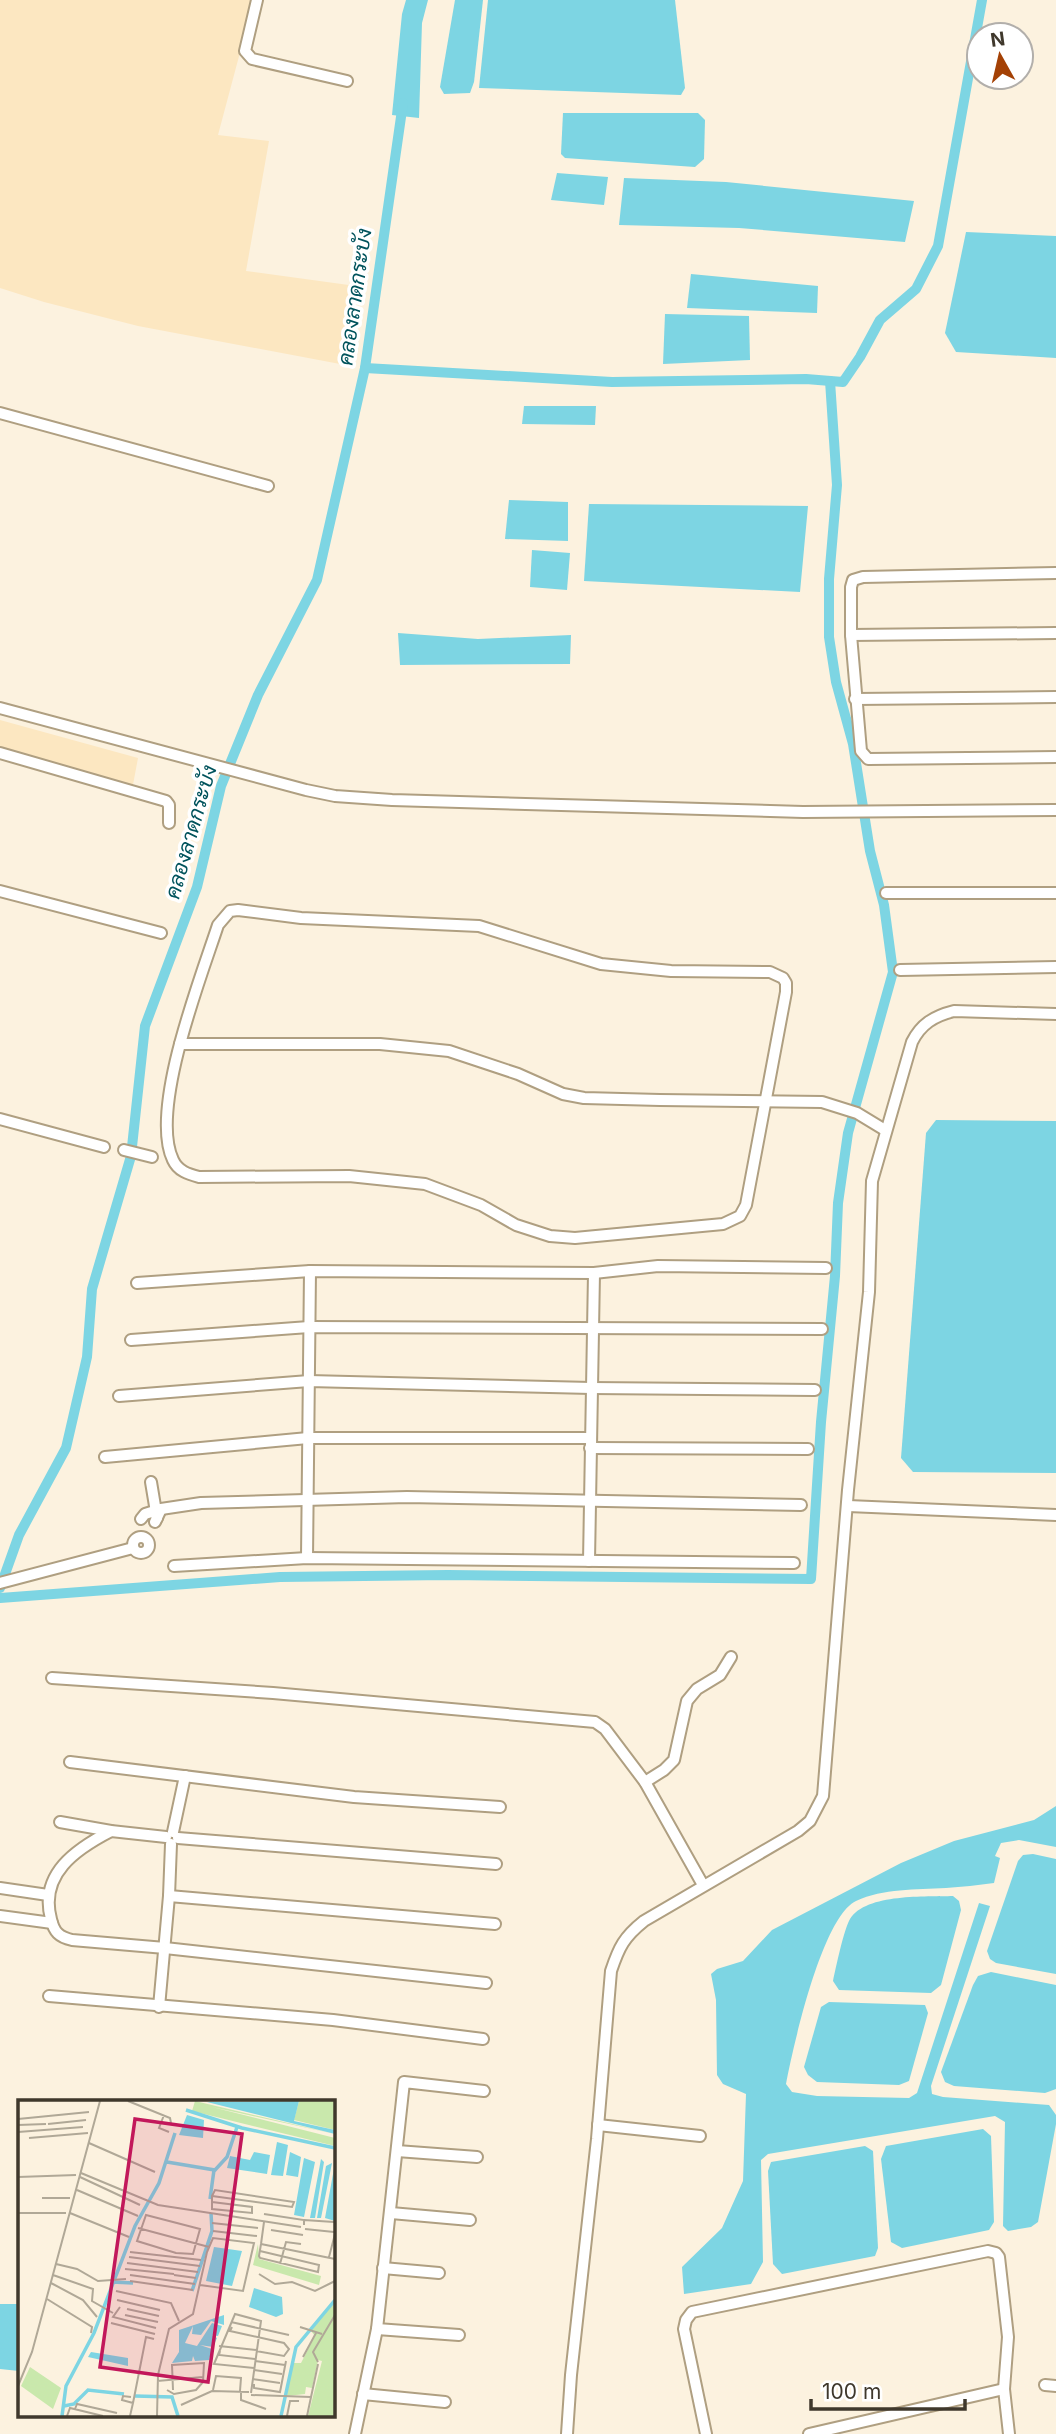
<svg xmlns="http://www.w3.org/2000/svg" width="1056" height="2434" font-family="Inter,Sarabun,sans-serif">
  <rect width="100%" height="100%" fill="#fcf2df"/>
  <g fill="#fce7c1">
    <polygon points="0,0 254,0 218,135 269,141 246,271 356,286 340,364 138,326 44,302 0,288"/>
    <polygon points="0,720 138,758 132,790 0,753"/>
  </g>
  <g fill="#7dd5e3">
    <polygon points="406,0 428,0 422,23 419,118 392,115 402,14"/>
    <polygon points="455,0 483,0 474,82 470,93 444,94 440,87"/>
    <polygon points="488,0 675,0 685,88 681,95 479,88"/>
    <polygon points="563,113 698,113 705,120 704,159 695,167 565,158 561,154"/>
    <polygon points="557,173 608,177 604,205 551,200"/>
    <polygon points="624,178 726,182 914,201 905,242 739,228 619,225"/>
    <polygon points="966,232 1056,236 1056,358 956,352 945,333"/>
    <polygon points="691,274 818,286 817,313 687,308"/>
    <polygon points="665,314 749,316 750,360 663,364"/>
    <polygon points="524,406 596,406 595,425 522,424"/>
    <polygon points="509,500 568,502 568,541 505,539"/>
    <polygon points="589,504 808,506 800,592 584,581"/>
    <polygon points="532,550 570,553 567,590 530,587"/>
    <polygon points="398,633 478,639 571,635 570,664 400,665"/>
    <polygon points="936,1120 1056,1121 1056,1473 913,1472 901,1458 926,1133"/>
    <path d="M 1056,1806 L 1056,1847 L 1019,1840 L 1001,1843 L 995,1856 L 1000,1858 L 994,1883 C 978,1885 962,1887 946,1888 C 915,1890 884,1888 856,1901 C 822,1917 793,2047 786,2084 L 792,2092 L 817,2096 L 909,2098 L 917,2093 L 979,1903 L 990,1906 L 931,2086 L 932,2094 L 943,2097 L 1049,2105 L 1056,2115 L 1056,2124 L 1038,2222 L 1031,2227 L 1008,2231 L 1003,2226 L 1005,2122 L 995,2116 L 768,2154 L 761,2160 L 763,2262 L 751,2284 L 684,2294 L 682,2267 L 722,2228 L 743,2181 L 746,2094 L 723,2084 L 717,2075 L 716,2000 L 711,1974 L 717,1969 L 743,1961 L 772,1930 L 901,1863 L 954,1841 L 1034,1820 Z"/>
    <polygon points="1033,1854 1056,1859 1056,1974 996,1963 990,1959 987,1951 1018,1861 1023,1855"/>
    <path d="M 953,1896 L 959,1901 L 961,1910 L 941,1985 L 931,1993 L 839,1990 L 833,1981 C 836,1967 844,1929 850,1919 C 866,1893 927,1897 953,1896 Z"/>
    <polygon points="991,1972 1056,1985 1056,2089 1045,2093 954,2086 945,2082 941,2072 973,1985 978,1976"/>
    <polygon points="829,2002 925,2005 928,2013 909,2081 899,2085 817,2082 808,2075 804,2067 821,2007"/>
    <polygon points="983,2129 991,2136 994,2222 989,2230 902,2248 891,2242 881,2159 886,2146"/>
    <polygon points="865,2146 873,2151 878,2248 875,2256 782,2274 773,2264 768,2171 771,2162"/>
    <polygon points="0,2304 19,2304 19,2371 0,2369"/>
  </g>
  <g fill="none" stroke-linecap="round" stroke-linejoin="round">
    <g stroke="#7dd5e3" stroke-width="10">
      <polyline points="365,368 612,382 806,379 843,382 860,357 880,320 916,289 938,246 982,0"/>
      <polyline points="0,1588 19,1535 66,1448 87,1357 92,1289 131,1156 145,1026 197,887 221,786 258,695 317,580 365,368 403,103"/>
      <polyline points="0,1598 280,1577 448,1575 811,1579 821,1422 835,1276 838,1203 848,1133 893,972 884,905 870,851 853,744 836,682 829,637 829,579 837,485 830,381"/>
    </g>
    <g stroke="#af9f81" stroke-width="14">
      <g id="minor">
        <polyline points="257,0 245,51 252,59 347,81"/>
        <polyline points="0,413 268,486"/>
        <polyline points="1056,573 863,577 853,580 851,587 851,635 861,751 868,759 1056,757"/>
        <polyline points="851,635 1056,633"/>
        <polyline points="855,699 1056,697"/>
        <polyline points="0,708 306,790 335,796 392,800 803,812 1056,810"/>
        <polyline points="0,753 166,801 169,805 169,823"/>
        <polyline points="0,891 161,933"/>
        <polyline points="886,893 1056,893"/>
        <path d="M 238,910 L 301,918 L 479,926 L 601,964 L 671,971 L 770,972 L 783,978 L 786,983 L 786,992 L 746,1205 L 740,1216 L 723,1224 L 575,1238 L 550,1236 L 516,1225 L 481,1205 L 425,1184 L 349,1176 L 199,1177 C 188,1174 178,1171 173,1160 C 149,1110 201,977 218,925 L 230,911 Z"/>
        <polyline points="900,970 1056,967"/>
        <polyline points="180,1044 380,1044 449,1051 518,1074 563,1094 584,1098 660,1100 822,1102 857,1113 885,1130"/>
        <polyline points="0,1119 104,1147"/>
        <polyline points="124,1150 152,1157"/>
        <polyline points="137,1283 310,1271 594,1273 658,1266 826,1268"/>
        <polyline points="131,1340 309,1327 822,1329"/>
        <polyline points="119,1396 309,1381 591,1388 815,1390"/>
        <polyline points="590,1448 808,1449"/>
        <polyline points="105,1457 308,1438 590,1438"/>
        <polyline points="151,1482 157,1518"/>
        <polyline points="848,1506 1056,1515"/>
        <polyline points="161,1509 201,1503 407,1497 801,1505"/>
        <polyline points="141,1519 145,1514 161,1509 155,1522"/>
        <circle cx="141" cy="1545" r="8"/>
        <polyline points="307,1558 310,1271"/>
        <polyline points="589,1561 594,1273"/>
        <polyline points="174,1566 307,1558 794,1563"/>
        <polyline points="0,1583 133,1548"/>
        <polyline points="52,1678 273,1693 595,1722 605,1729 645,1782 703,1885"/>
        <polyline points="70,1762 354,1797 500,1807"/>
        <polyline points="645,1782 664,1770 674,1760 687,1701 697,1689 720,1675 731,1657"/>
        <polyline points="60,1822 111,1831 166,1837"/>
        <path d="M 111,1831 C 76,1849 39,1874 51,1919 C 54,1932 59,1937 72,1940 L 165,1948 L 486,1983"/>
        <polyline points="173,1832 185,1776"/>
        <polyline points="178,1838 496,1864"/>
        <polyline points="0,1888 48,1895"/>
        <polyline points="169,1896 495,1924"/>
        <polyline points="0,1916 52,1923"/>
        <polyline points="49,1996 333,2020 483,2039"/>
        <polyline points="159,2007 169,1896 171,1844"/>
        <polyline points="598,2125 700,2136"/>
        <polyline points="397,2151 477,2157"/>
        <polyline points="391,2213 470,2220"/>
        <polyline points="383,2268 439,2273"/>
        <polyline points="377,2329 459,2335"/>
        <polyline points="1045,2385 1056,2386"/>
        <polyline points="363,2394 445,2402"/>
        <polyline points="355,2434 377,2329 404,2082 484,2091"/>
        <path d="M 567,2434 L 571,2375 L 597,2139 L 611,1971 C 619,1947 624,1937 644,1921 L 798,1831 L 810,1821 L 823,1796 L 848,1490 L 869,1292 L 872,1181 L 912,1042 C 921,1024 934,1016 954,1011 L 1056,1014"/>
        <polyline points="706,2434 684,2329 686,2320 692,2312 988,2251 996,2253 999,2257 1008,2337 1004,2389 1009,2434"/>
        <polyline points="809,2434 1004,2389"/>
      </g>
    </g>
    <use href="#minor" stroke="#fff" stroke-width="10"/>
  </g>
  <g text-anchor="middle" stroke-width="7" stroke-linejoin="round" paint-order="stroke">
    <g font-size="21" font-style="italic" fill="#00535c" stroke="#fff">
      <text transform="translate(355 297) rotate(-82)" y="7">คลองลาดกระบัง</text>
      <text transform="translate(191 832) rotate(-74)" y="7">คลองลาดกระบัง</text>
    </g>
  </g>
  <g transform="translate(18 2100)">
    <rect width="317" height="317" fill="#fcf2df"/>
    <path d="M 177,1 L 317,34 L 194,7 L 317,38 L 317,46 L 174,11 ZM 281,1 L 317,1 L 317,30 L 276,20 ZM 240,144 L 241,159 L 303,176 L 301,185 L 235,165 ZM 317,201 L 317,316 L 290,316 L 304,261 L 300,260 L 294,288 L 288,287 L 287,294 L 269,296 L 270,282 L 275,263 L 283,263 L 297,236 L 293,231 ZM 12,267 L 43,288 L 35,309 L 3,286 Z" fill="#c9e8ac"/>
    <path d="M 281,1 L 276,21 L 317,30 L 317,34 L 189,2 ZM 169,15 L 186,20 L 185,38 L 161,35 ZM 259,42 L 270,45 L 265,76 L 253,75 ZM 236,52 L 252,55 L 249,74 L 209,68 L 212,56 L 232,60 ZM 272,52 L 283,57 L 280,77 L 268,75 ZM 286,58 L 297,62 L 286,117 L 276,115 ZM 303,59 L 306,62 L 297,118 L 292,118 ZM 314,63 L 303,118 L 299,118 L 308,66 ZM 317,63 L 317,121 L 307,118 ZM 196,147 L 224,151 L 214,186 L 188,181 ZM 236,188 L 264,197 L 265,214 L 258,217 L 231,207 ZM 206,215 L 206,225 L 193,221 L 183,235 L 174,234 L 175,226 L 167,243 L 179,246 L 194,223 L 204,226 L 200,236 L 194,235 L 199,238 L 195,247 L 182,245 L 194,249 L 191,260 L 177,261 L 175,256 L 174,261 L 154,263 L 161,252 L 161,230 ZM 73,252 L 110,258 L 110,266 L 70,257 Z" fill="#7dd5e3"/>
    <path fill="none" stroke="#7dd5e3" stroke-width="3.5" d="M 168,10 L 224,28 L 317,48M 149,62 L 197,70 L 209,57 L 219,27M 192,99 L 196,70M 94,182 L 115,183M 174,191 L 194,131 L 193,113M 117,296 L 154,297 L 160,316M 46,306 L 56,304 L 70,290 L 106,294M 44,316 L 48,286 L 76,233 L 117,126 L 141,83 L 157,33M 263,316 L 278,247 L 317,200"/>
    <path fill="none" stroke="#b0a897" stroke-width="2" d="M 110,1 L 152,18 L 153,23M 146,15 L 141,28 L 151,32M 0,19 L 71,12M 30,24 L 68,20M 0,25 L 28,24M 0,32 L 65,27M 11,38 L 70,33M 71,43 L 137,72M 63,73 L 140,105 L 283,127M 0,77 L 58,75M 62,77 L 122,105M 59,90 L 120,116M 24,98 L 52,98M 194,102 L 234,107 L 234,113 L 194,109 L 194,96 L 197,90 L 276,102 L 274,107 L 194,96M 0,113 L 48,113M 52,113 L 111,137M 246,114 L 286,120 L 286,125M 128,115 L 182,129 L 175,154 L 158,153 L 119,141 ZM 286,120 L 316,122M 194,123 L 240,128M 120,128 L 191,147M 287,129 L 316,132M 253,130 L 285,135M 195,131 L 239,136M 243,144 L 317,159M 242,151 L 301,165 L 300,172 L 242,158 L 241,156 L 243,144 L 246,122M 112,152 L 183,160M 111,157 L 182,166M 311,157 L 317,134M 109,163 L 180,172M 38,164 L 59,169 L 80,181 L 108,179M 262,164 L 268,142 L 283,144M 107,169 L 156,174M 241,174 L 257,184 L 274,182 L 297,191 L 317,181M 35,175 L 75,189 L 74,201 L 95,213M 112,175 L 177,184M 156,175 L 178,178M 112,181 L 175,190M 33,183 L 65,200 L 79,217M 98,191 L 153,203 L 161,221M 29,199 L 74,227 L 73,233M 99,200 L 142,210M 102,207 L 95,217 L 138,228M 109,209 L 141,216M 107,215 L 140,222M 213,222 L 271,235M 93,223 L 137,234M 214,227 L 212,231 L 266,243 L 271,249 L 266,256 L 238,251M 282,227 L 304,234M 201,246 L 239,250M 202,251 L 201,255 L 237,259M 285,257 L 298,233M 237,261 L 267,265M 300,262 L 295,252 L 317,215M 236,270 L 264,274M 234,279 L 262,283M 139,281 L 185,277M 236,284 L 236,288 L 262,292 L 268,261M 0,286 L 14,252 L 82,1M 149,290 L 156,294 L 178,290 L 185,282 L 186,263 L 154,265 L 155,290M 195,290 L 198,276 L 223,278 L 222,291M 223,291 L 223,300 L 248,309M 233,293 L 243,221 L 217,214 L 196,264 L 236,268M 233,295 L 293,297M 115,303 L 128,237 L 136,239M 163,305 L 194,291 L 231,292M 57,309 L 59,304 L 99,313M 49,316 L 52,308 L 85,316M 112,316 L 115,303 L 104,300 L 105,296 L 113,297M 139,316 L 140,275 L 151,229 L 175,214 L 189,152 L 195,138 L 236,143 L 225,191 L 182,185M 269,316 L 272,301 L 281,301M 289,316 L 300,264"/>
    <path fill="#c2185b" fill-opacity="0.15" stroke="#c2185b" stroke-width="3.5" d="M 117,19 L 224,34 L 190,282 L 82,267 Z"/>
    <rect width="317" height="317" fill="none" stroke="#3f382c" stroke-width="3.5"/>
  </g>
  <g transform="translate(1000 56) rotate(352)"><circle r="33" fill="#ffffff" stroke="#b2afab" stroke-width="2"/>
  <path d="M0-5L12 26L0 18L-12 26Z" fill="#a44105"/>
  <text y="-10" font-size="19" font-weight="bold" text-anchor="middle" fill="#3f382c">N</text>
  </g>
  <path d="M811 2399v10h154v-10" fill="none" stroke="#3f382c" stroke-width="3.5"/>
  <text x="822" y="2399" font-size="21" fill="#3f382c" stroke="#ffffff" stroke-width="5" paint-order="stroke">100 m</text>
</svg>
